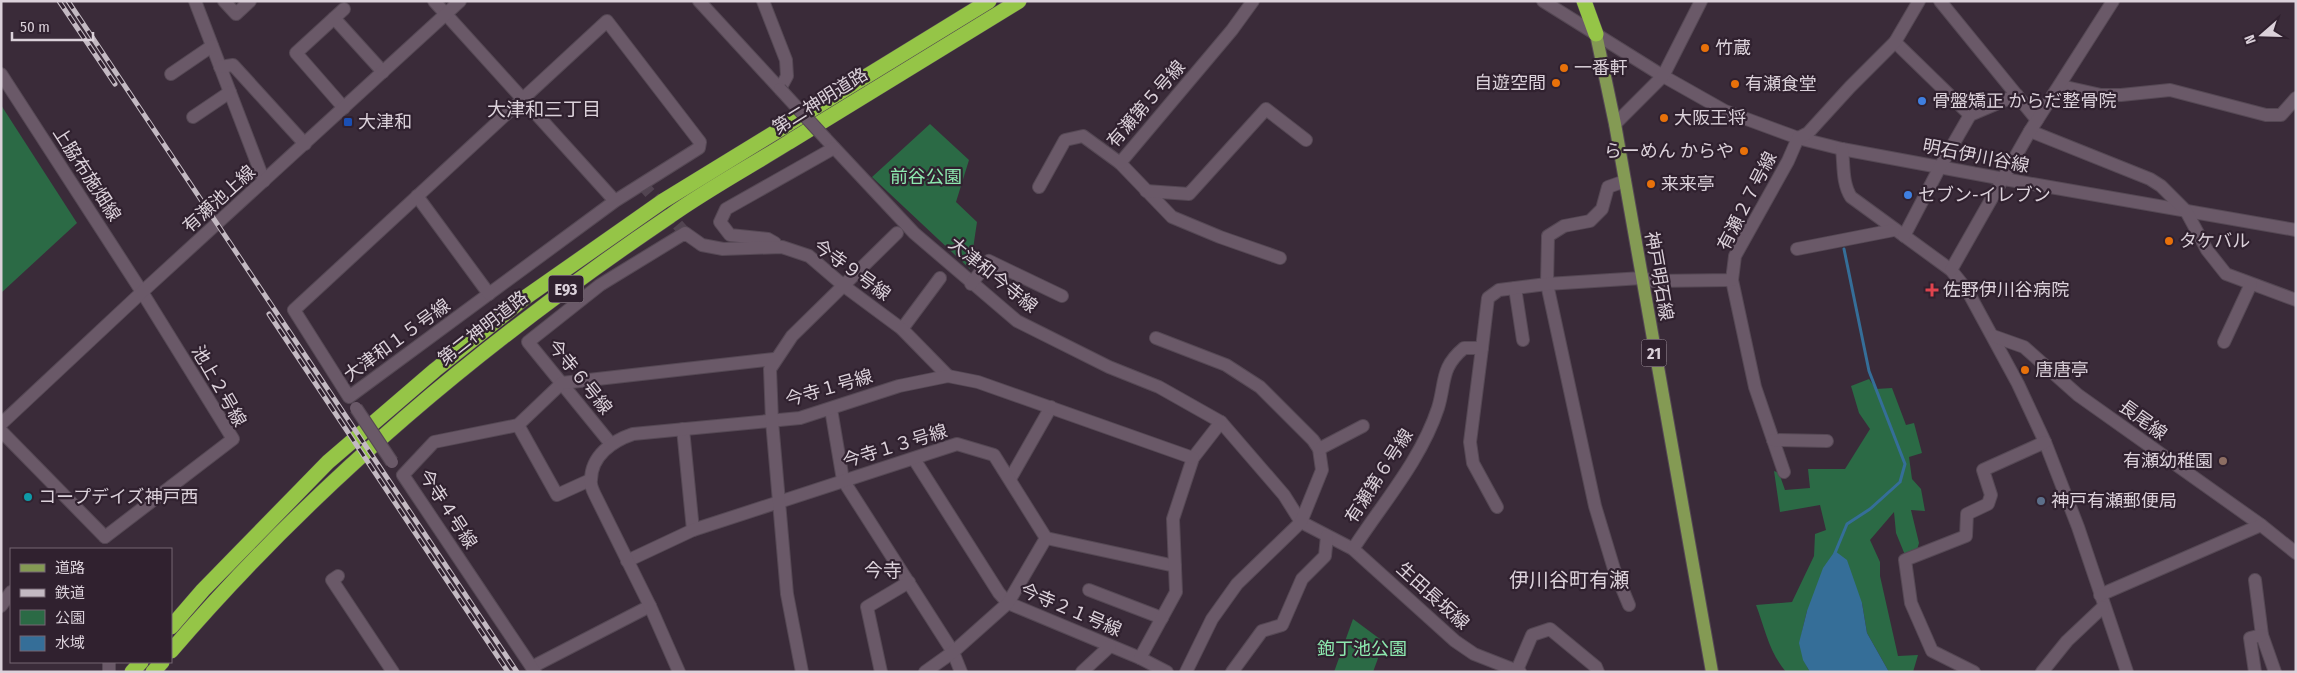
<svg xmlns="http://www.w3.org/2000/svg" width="2297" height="673" font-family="'Fira Sans Condensed','Noto Sans JP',sans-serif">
  <rect width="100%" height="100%" fill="#3a2b39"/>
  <g fill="#2b6a45">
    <polygon points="1,105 77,223 1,293"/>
    <polygon points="930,124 969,160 956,202 977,222 970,269 872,177"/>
    <path d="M 1869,379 L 1876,389 L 1892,388 L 1906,425 L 1914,423 L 1922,453 L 1909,457 L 1912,479 L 1921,489 L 1925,511 L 1911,510 L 1919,543 L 1916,553 L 1905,555 L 1896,533 L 1894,512 L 1870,540 L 1880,562 L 1880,576 L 1898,656 L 1918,655 L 1913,672 L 1889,672 L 1867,633 L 1862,603 L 1807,611 C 1801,636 1796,648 1810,672 L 1786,672 C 1769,652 1765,629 1756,605 L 1792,602 L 1814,556 L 1815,534 L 1826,530 L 1820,505 L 1780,512 L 1774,471 L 1779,473 L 1785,490 L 1810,488 L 1808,469 L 1845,469 L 1870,429 L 1859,413 L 1851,386 Z"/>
    <polygon points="1353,619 1384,642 1373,672 1334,672"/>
  </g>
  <polygon fill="#356e98" points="1835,551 1847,560 1862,603 1867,633 1889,672 1810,672 1803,660 1799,643 1807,611 1823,568"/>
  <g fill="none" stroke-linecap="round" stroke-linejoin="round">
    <polyline stroke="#356e98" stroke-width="3" points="1835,553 1847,524 1870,509 1900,482 1905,464 1869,371 1844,249"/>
    <polyline stroke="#524451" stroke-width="12" stroke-dasharray="12 6" stroke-linecap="butt" points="642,184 685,233"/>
    <g stroke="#554854" stroke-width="14">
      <g id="minor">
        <polyline points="195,1 264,181"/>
        <polyline points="224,1 236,14 250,1"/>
        <polyline points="434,1 615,201 349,397 294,310 607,21 700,142 699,148 615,201"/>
        <polyline points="699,1 780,89 787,76 786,60 763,1"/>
        <polyline points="1543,1 1663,76 1725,111 1798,138 1842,149 2004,179 2296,230"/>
        <polyline points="1940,1 2037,120"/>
        <polyline points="334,18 383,72"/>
        <polyline points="1895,42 1970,115"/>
        <polyline points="220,67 233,65 305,144"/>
        <polyline points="1,74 142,292 233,439 105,537"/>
        <polyline points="171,74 212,46"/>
        <polyline points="2061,86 2101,95 2121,95 2170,90 2266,115 2281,115 2296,98"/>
        <polyline points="344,108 296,53 344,9"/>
        <polyline points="193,117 230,92"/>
        <polyline points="1615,124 1663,76 1701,1"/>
        <polyline points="2030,131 2150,179 2161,186 2186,211 2207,250 2226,274 2296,300"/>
        <polyline points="826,139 914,233 1017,321 1109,367 1159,387 1221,422 1284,495 1301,522 1353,549 1455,641 1474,654 1520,672"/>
        <path d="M 1842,149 C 1844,165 1842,183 1851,197 L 1951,270 L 1967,290 L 2018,384 L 2045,442 L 2078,527 L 2127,672"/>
        <polyline points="1120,163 1172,217 1220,237 1280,258"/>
        <polyline points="1625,181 1608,187 1602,209 1590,221 1564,226 1548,236 1547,284 1595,506 1614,569 1629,605"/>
        <polyline points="1039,187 1065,140 1083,136 1120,163 1232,30 1253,1"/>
        <polyline points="1146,191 1189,194 1266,109 1306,140"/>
        <polyline points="417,196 489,294"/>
        <polyline points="1904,236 1940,167 1970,115 2017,95"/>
        <polyline points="775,243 768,239 730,235 720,222 726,209 834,148"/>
        <polyline points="1797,249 1894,230"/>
        <polyline points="1951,270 2030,131 2113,1"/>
        <polyline points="1732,280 1755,387 1784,472"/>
        <polyline points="971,284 989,261 1062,296"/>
        <polyline points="1515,288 1523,340"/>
        <polyline points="902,329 940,278"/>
        <polyline points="1993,336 2024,347 2078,395 2261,525 2296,553"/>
        <polyline points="1156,338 1226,365 1260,387 1313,440 1319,449 1322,470 1301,522 1237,584 1212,619 1186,672"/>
        <polyline points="2224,342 2251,284"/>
        <polyline points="1482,348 1470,442 1473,463 1497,507"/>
        <polyline points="831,409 843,480 953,652 961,672"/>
        <polyline points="1,424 142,292 460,1"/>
        <polyline points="518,425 557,495 590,480"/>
        <polyline points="683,429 693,530"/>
        <polyline points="1,431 105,537"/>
        <polyline points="1773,440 1827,441"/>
        <polyline points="611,444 528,342 600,285 685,233 702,245 723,249 782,247 809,256 844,286 902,329 948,376"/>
        <polyline points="1319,449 1363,426"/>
        <polyline points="914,459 999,593 1008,603 1140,658 1167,672"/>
        <polyline points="1010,479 1051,407"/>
        <polyline points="1046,538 1175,566"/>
        <path d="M 1353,549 C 1382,504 1421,460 1438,408 C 1446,382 1440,368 1464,348 L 1482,348 L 1488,298 L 1499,290 L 1547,284 L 1642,278 L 1653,281 L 1732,280 L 1735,256 L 1788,161 L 1798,138 L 1808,133 L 1850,87 L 1895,42 L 1919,1"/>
        <polyline points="627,561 693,530 957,444 994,455 1046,538 1008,603 953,652 925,672"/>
        <polyline points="338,576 332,580 393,672"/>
        <polyline points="2255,580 2262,635 2275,672"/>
        <polyline points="1089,590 1162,618"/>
        <polyline points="2100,595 2261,525"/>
        <polyline points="1,606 11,592"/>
        <polyline points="1140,658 1176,592 1173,519 1193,458 1221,422"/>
        <polyline points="109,662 109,672"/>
        <polyline points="532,667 650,606"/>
        <polyline points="1517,670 1532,635 1550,629 1596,667 1598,672"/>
        <polyline points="535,672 403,475 434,442 518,425 562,383 774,359"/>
        <path d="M 679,672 L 650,606 L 595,495 C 593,491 590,485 591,480 C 591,456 612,441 633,434 L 800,418 L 899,386 L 948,376 L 978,382 L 1193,458"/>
        <polyline points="802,672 787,594 772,421 770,369 792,336 897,233"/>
        <polyline points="881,672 867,607 909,582"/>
        <polyline points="1082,672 1110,646"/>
        <polyline points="1232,672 1262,631 1282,625 1302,579 1325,556 1327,536"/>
        <polyline points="1974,672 1932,651 1911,603 1905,560 1966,536 1967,514 1988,504 1991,495 1983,470 2045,442"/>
        <polyline points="2042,672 2067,641 2103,607"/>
        <polyline points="2255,672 2250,638 2262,635"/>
      </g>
    </g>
    <g stroke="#554854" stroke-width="14">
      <polyline id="major" points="1596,34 1615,124 1712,672"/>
    </g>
    <g stroke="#554854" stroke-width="16">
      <g id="highway">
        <polyline points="1584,1 1596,34"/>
        <polyline points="171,627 203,590 328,462 435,370 526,297 663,201 989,1"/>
        <path d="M 171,651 C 317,481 485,341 670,216 C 708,189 749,167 789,142 C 866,95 943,48 1019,1"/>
        <polyline points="132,672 141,662"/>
        <polyline points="153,672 162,662"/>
      </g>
    </g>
    <use href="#minor" stroke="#6a5968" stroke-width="12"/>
    <use href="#major" stroke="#849a54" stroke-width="12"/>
    <use href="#highway" stroke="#95c547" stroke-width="15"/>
    <g stroke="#c3b9c2" stroke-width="5">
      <g id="rail">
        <polyline points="59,1 115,84"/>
        <polyline points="68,1 517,672"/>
        <polyline points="269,314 508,672"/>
      </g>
    </g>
    <use href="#rail" stroke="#30212f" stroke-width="3" stroke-dasharray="9" stroke-linecap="butt"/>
    <g stroke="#554854" stroke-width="14" stroke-linecap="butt">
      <g id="minor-bridge">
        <polyline points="780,89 826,139"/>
        <polyline points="356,408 392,462"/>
      </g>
    </g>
    <use href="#minor-bridge" stroke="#6a5968" stroke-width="12"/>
  </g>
  <g fill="#e8710a" stroke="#30212f" stroke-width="2">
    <circle cx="1705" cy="48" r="5"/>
    <circle cx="1564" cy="68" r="5"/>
    <circle cx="1556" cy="83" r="5"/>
    <circle cx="1735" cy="84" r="5"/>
    <circle cx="1664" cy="118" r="5"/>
    <circle cx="1744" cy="151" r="5"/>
    <circle cx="1651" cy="184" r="5"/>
    <circle cx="2169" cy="241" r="5"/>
    <circle cx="2025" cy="370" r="5"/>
  </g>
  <g fill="#3f7fe0" stroke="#30212f" stroke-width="2">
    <circle cx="1922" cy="101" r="5"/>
    <circle cx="1908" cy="195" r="5"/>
  </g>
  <rect fill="#1a4fb4" stroke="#30212f" stroke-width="2" x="343" y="117" width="10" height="10" rx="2.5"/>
  <path fill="#e0444e" stroke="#30212f" stroke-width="2" d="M1929.5 282.5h5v5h5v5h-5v5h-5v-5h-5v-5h5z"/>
  <circle fill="#8d6e63" stroke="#30212f" stroke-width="2" cx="2223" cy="461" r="5"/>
  <circle fill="#0f9aa8" stroke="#30212f" stroke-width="2" cx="28" cy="497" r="5"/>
  <circle fill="#5c6f8a" stroke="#30212f" stroke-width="2" cx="2041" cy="501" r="5"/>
  <g text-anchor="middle" stroke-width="4.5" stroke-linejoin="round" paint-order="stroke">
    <g fill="#30212f" stroke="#a89ca7" stroke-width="1">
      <rect x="548.5" y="275.5" width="35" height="27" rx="4"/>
      <rect x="1641.5" y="339.5" width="25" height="27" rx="4"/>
    </g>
    <g font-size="16" font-weight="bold" fill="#dbd1da">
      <text x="566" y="295">E93</text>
      <text x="1654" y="359">21</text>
    </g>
    <g font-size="18" fill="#dbd1da" stroke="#30212f" text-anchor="start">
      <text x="1715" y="54">竹蔵</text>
      <text x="1574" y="74">一番軒</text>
      <text x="1546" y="89" text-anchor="end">自遊空間</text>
      <text x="1745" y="90">有瀬食堂</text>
      <text x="1932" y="107">骨盤矯正 からだ整骨院</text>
      <text x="1674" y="124">大阪王将</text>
      <text x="358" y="128">大津和</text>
      <text x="1734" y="157" text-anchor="end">らーめん からや</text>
      <text x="1661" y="190">来来亭</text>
      <text x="1918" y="201">セブン-イレブン</text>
      <text x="2179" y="247">タケバル</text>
      <text x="1943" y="296">佐野伊川谷病院</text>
      <text x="2035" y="376">唐唐亭</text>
      <text x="2213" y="467" text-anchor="end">有瀬幼稚園</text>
      <text x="38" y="503">コープデイズ神戸西</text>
      <text x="2051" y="507">神戸有瀬郵便局</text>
    </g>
    <g font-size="18" fill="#dbd1da" stroke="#30212f">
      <text transform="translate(820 101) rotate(-32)" y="6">第二神明道路</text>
      <text transform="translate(1146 104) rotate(-49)" y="6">有瀬第５号線</text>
      <text transform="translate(1976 156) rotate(11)" y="6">明石伊川谷線</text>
      <text transform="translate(87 174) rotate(57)" y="6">上脇布施畑線</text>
      <text transform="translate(219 199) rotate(-42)" y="6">有瀬池上線</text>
      <text transform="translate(1747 201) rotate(-63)" y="6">有瀬２７号線</text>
      <text transform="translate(852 270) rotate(36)" y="6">今寺９号線</text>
      <text transform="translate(993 275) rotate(39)" y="6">大津和今寺線</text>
      <text transform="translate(1659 276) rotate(80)" y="6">神戸明石線</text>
      <text transform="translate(483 328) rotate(-38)" y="6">第二神明道路</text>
      <text transform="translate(397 340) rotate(-36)" y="6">大津和１５号線</text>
      <text transform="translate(580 377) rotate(51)" y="6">今寺６号線</text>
      <text transform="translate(219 386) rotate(60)" y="6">池上２号線</text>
      <text transform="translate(829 388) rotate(-16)" y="6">今寺１号線</text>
      <text transform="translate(2143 420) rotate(36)" y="6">長尾線</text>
      <text transform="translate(895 446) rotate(-17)" y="6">今寺１３号線</text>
      <text transform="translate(1379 476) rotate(-57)" y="6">有瀬第６号線</text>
      <text transform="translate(448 509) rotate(57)" y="6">今寺４号線</text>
      <text transform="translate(1433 596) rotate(42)" y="6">生田長坂線</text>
      <text transform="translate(1071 610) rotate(23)" y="6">今寺２１号線</text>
    </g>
    <g font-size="18" fill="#8de9af" stroke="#30212f">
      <text x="926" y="183">前谷公園</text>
      <text x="1362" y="655">鉋丁池公園</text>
    </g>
    <g font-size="19" fill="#dbd1da" stroke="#30212f">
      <text x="544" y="116">大津和三丁目</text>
      <text x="883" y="577">今寺</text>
    </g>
    <g font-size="20" fill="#dbd1da" stroke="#30212f">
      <text x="1569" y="587">伊川谷町有瀬</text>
    </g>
  </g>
  <rect width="2297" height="673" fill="none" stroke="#dbd1da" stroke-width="5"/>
  <rect x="10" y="548" width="162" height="115" fill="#30212f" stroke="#746773"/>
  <rect x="20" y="564" width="25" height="8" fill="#849a54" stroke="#746773"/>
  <text x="55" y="573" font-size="15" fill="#dbd1da">道路</text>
  <rect x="20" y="589" width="25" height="8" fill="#c3b9c2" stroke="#746773"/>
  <text x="55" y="598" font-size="15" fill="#dbd1da">鉄道</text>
  <rect x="20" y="610" width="25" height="15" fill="#2b6a45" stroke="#746773"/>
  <text x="55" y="623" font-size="15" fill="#dbd1da">公園</text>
  <rect x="20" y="636" width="25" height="15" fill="#356e98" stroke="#746773"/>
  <text x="55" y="648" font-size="15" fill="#dbd1da">水域</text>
  <g transform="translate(2262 35) rotate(250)" stroke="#30212f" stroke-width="4" paint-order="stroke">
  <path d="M0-4L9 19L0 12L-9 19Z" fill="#dbd1da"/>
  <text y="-8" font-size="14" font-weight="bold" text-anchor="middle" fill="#dbd1da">N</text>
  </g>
  <path d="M12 32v8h81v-8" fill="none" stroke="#dbd1da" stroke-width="2.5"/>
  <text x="20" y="32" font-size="15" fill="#dbd1da" stroke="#30212f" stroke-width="4" paint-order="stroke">50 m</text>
</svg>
